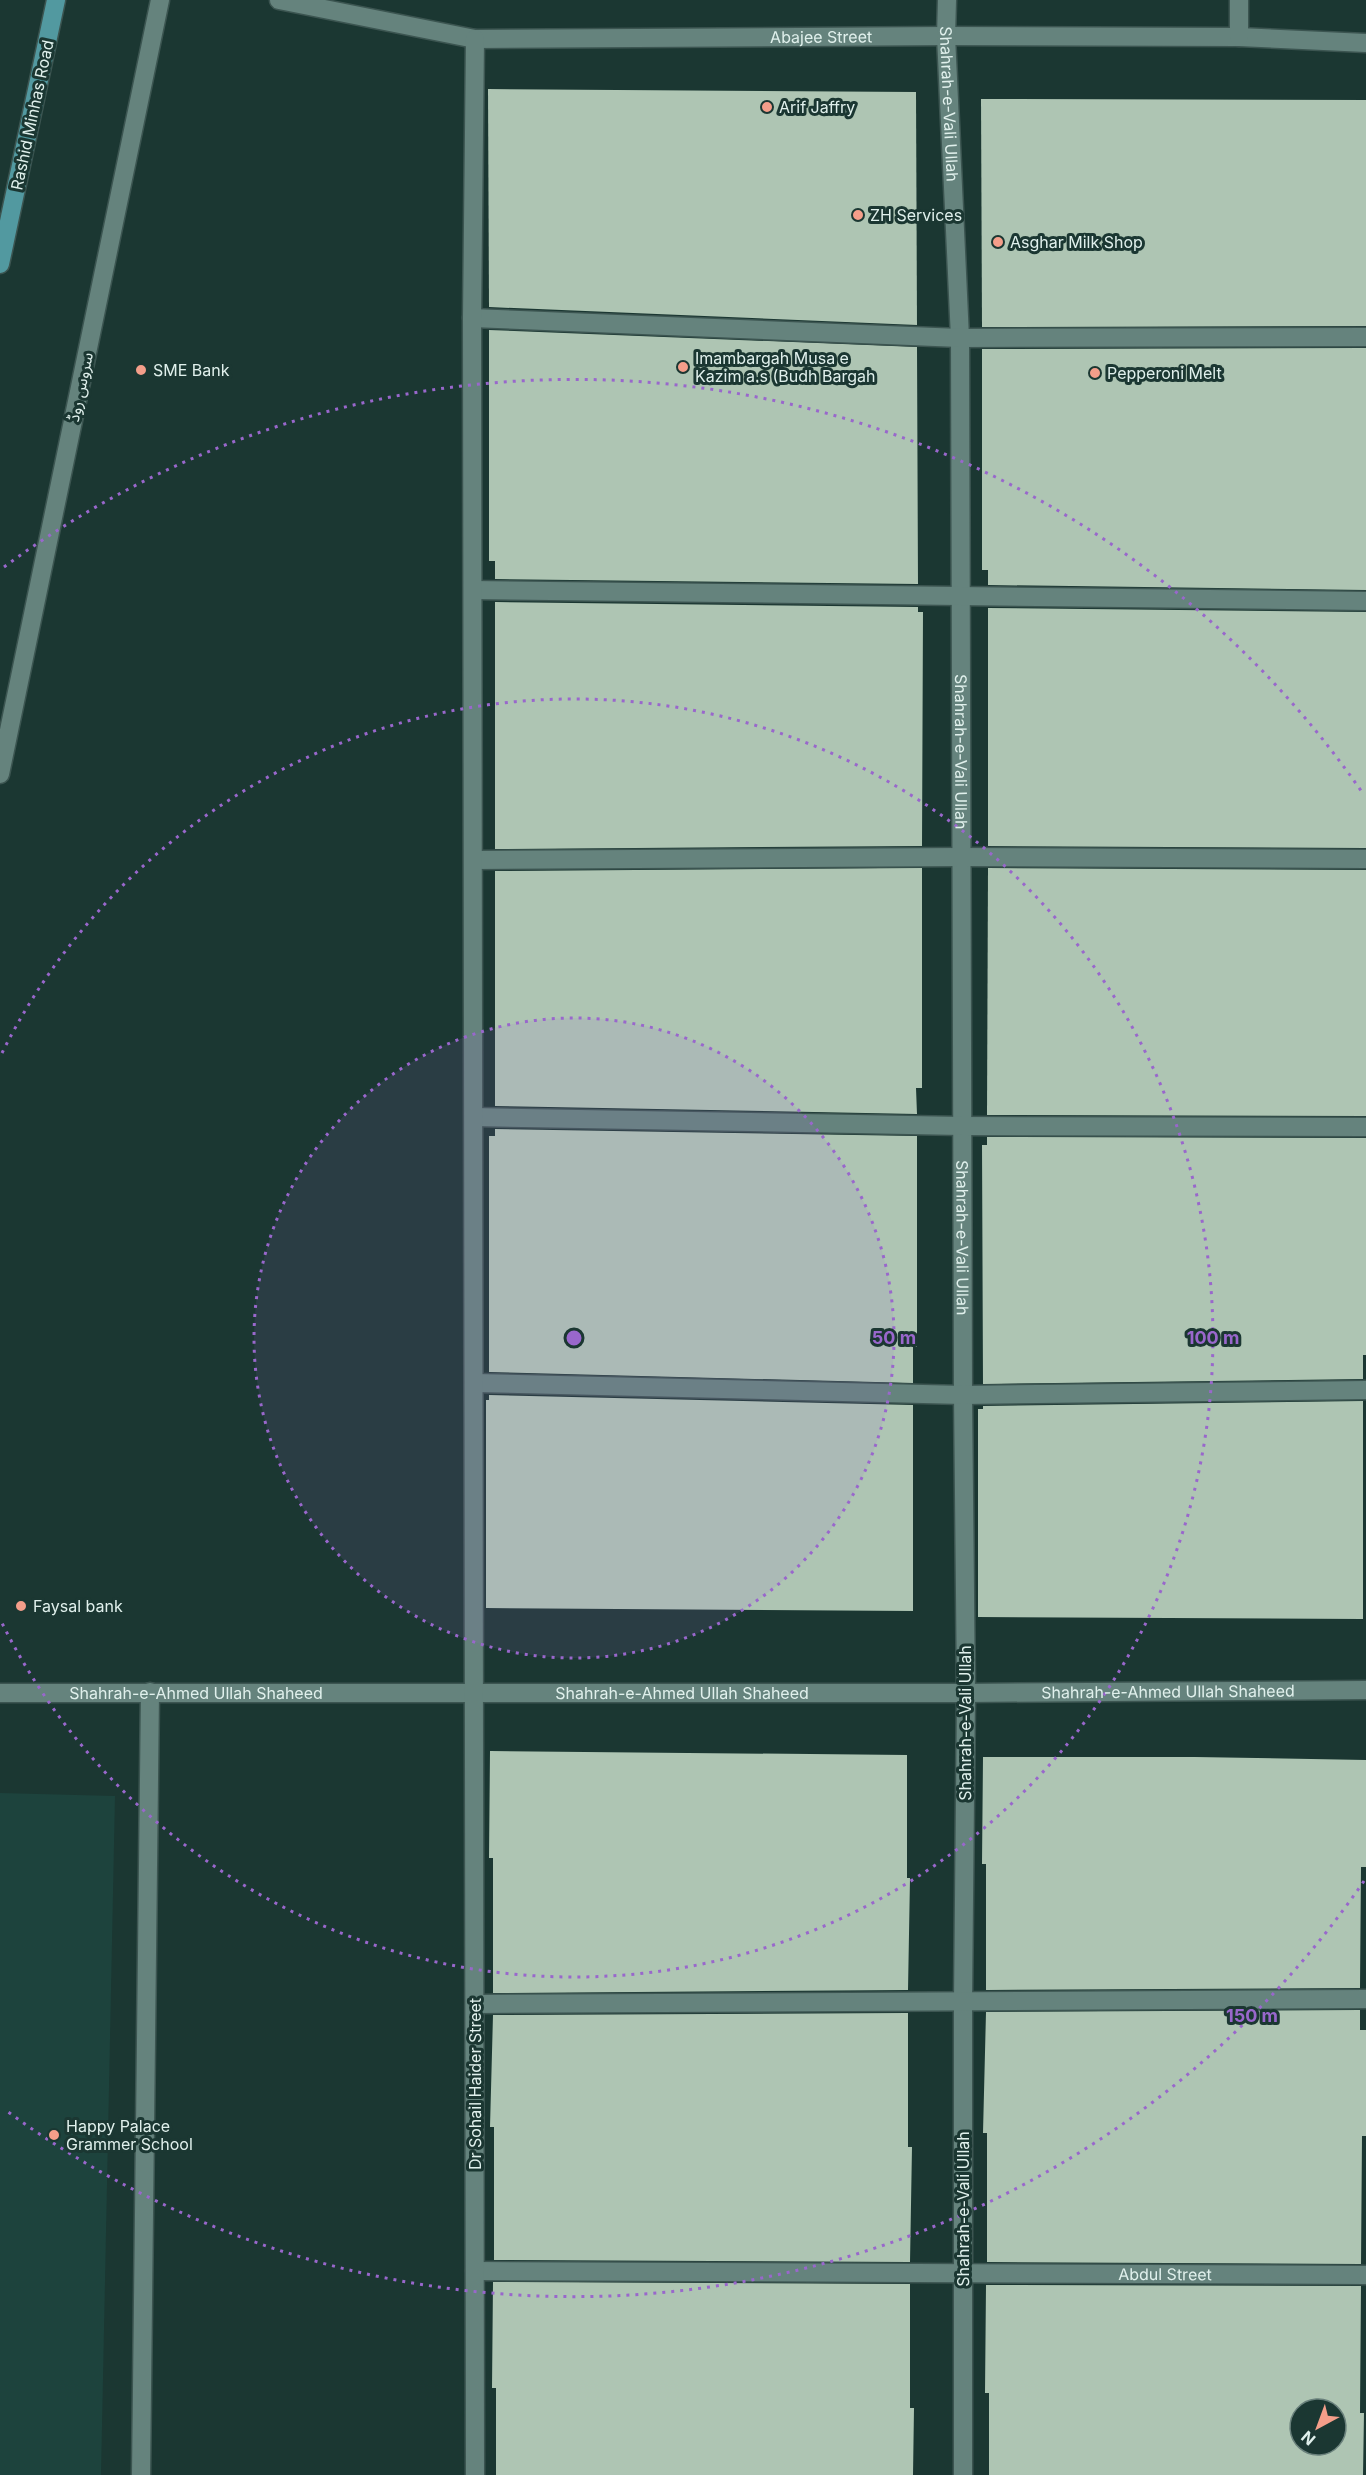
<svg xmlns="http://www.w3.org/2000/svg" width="1366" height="2475" font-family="Inter,'Noto Sans Arabic',sans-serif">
  <rect width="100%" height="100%" fill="#1b3732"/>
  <polygon fill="#1d433d" points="0,1793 115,1796 101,2475 0,2475"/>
  <g fill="#aec5b3" fill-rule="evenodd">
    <polygon points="488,89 916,92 917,325 489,307"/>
    <polygon points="981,99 1366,100 1366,326 982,327"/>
    <polygon points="489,330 917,347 918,584 495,579 495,561 489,561"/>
    <polygon points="1366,348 1366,590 988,585 988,570 982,570 982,349"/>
    <polygon points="495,602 918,607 918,612 923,612 922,846 495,849"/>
    <polygon points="988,608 1366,612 1366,848 988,846"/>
    <polygon points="922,868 922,1088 916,1088 917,1114 495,1106 495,871"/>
    <polygon points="988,868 1366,870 1366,1116 987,1115"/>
    <polygon points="495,1129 917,1136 917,1347 913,1347 913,1383 489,1372 489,1136 495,1136"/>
    <polygon points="987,1137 1366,1138 1366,1355 1363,1355 1363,1379 983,1384 982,1145 987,1145"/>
    <polygon points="489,1395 913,1405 913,1611 486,1608 486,1400 489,1400"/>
    <polygon points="1363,1401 1363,1619 978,1617 978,1409 983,1409 983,1406"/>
    <polygon points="490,1751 907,1755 907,1878 910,1878 908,1990 493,1993 493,1858 489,1858"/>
    <polygon points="983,1757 1195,1757 1366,1760 1366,1867 1361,1867 1360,1988 986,1990 986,1864 982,1864"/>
    <polygon points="1360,2010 1360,2030 1366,2030 1366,2136 1362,2136 1361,2264 987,2262 987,2133 983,2133 986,2012"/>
    <polygon points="908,2013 908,2147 912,2147 910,2262 494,2260 494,2127 490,2127 493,2015"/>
    <polygon points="493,2282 910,2284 910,2408 914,2408 913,2475 496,2475 496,2388 492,2388"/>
    <path d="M 986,2285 L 1361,2286 L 1360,2413 L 1364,2413 L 1363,2475 L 989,2475 L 989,2393 L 985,2393 ZM 1300,2409 L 1336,2409 L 1336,2445 L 1300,2445 Z"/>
  </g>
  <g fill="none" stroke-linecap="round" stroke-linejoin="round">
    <g stroke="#3c5551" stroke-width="21">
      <g id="minor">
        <path id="s1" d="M 279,0 L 475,39 L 946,36 L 1239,37 L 1366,43"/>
        <path id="s2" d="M 947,0 L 946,36 L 960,338 L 963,1395 L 966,1693 L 963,2003 L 963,2475"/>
        <polyline points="1239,0 1239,37"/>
        <polyline points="472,318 960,338 1366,337"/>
        <polyline points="473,590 1366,601"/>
        <polyline points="0,774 160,0"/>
        <polyline points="474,860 961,857 1366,859"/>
        <polyline points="474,1117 962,1126 1366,1127"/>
        <polyline points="475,1383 963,1395 1366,1390"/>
        <path id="s3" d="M 0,1693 L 966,1693 L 1366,1690"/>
        <polyline points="475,2004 1366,1999"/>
        <path id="s4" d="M 475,2271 L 1366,2275"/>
        <polyline points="141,2475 150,1692"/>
        <polyline points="475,2475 472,318 475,39"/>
      </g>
    </g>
    <g stroke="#3c5551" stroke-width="21">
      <polyline id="major" points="0,264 56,0"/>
    </g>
    <use href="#minor" stroke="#65837d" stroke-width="18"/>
    <use href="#major" stroke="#5299a0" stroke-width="18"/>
  </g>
  <circle cx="574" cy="1338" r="320" fill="#9967cc" fill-opacity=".12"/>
  <g fill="none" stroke="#9967cc" stroke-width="3" stroke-dasharray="3 6">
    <circle cx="574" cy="1338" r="320"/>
    <path d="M2 1053A639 639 0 1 1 2 1623"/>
    <path d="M1364 1881A959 959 0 0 1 4 2109M4 567A959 959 0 0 1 1364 795"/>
  </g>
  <g fill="#f49e8a" stroke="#1b3732" stroke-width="2">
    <circle cx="767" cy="107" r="6"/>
    <circle cx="858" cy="215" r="6"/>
    <circle cx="998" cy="242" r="6"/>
    <circle cx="683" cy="367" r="6"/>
    <circle cx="141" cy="370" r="6"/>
    <circle cx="1095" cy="373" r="6"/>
    <circle cx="21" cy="1606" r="6"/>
    <circle cx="54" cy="2135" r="6"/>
  </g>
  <g text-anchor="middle" stroke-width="6" stroke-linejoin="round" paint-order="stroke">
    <g font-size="16" fill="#e0f0ec" stroke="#1b3732">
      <text dy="6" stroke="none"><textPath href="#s1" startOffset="546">Abajee Street</textPath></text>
      <text dy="6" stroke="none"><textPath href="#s2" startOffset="104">Shahrah-e-Vali Ullah</textPath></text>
      <text transform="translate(32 115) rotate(-78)" y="6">Rashid Minhas Road</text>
      <text transform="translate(80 387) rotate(-78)" y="6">سروس روڈ</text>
      <text dy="6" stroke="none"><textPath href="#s2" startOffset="752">Shahrah-e-Vali Ullah</textPath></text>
      <text dy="6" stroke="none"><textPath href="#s2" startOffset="1238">Shahrah-e-Vali Ullah</textPath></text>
      <text dy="6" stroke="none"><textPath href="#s3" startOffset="1168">Shahrah-e-Ahmed Ullah Shaheed</textPath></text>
      <text dy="6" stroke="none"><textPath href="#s3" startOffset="196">Shahrah-e-Ahmed Ullah Shaheed</textPath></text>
      <text dy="6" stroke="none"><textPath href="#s3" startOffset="682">Shahrah-e-Ahmed Ullah Shaheed</textPath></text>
      <text transform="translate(965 1723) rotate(-90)" y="6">Shahrah-e-Vali Ullah</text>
      <text transform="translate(475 2084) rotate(-90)" y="6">Dr Sohail Haider Street</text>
      <text transform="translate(963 2209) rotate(-90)" y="6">Shahrah-e-Vali Ullah</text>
      <text dy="6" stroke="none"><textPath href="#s4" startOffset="690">Abdul Street</textPath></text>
    </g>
    <g font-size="16" fill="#e0f0ec" stroke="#1b3732" text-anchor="start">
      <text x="779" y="113">Arif Jaffry</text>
      <text x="870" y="221">ZH Services</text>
      <text x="1010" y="248">Asghar Milk Shop</text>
      <text x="695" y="364">Imambargah Musa e<tspan x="695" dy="18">Kazim a.s (Budh Bargah</tspan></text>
      <text x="153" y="376">SME Bank</text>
      <text x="1107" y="379">Pepperoni Melt</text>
      <text x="33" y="1612">Faysal bank</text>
      <text x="66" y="2132">Happy Palace<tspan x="66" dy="18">Grammer School</tspan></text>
    </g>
  </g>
  <circle cx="574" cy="1338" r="9" fill="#9967cc" stroke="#1b3732" stroke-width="3"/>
  <g font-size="18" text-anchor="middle" font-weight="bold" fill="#9967cc" stroke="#1b3732" stroke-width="6" stroke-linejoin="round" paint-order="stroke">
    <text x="894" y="1344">50 m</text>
    <text x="1213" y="1344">100 m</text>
    <text x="1252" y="2022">150 m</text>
  </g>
  <g transform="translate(1318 2427) rotate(221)"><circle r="28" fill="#1b3732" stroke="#6a817c" stroke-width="1.5"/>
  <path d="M0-4.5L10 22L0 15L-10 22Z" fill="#f49e8a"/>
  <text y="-9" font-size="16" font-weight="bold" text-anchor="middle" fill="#e0f0ec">N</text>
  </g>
</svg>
